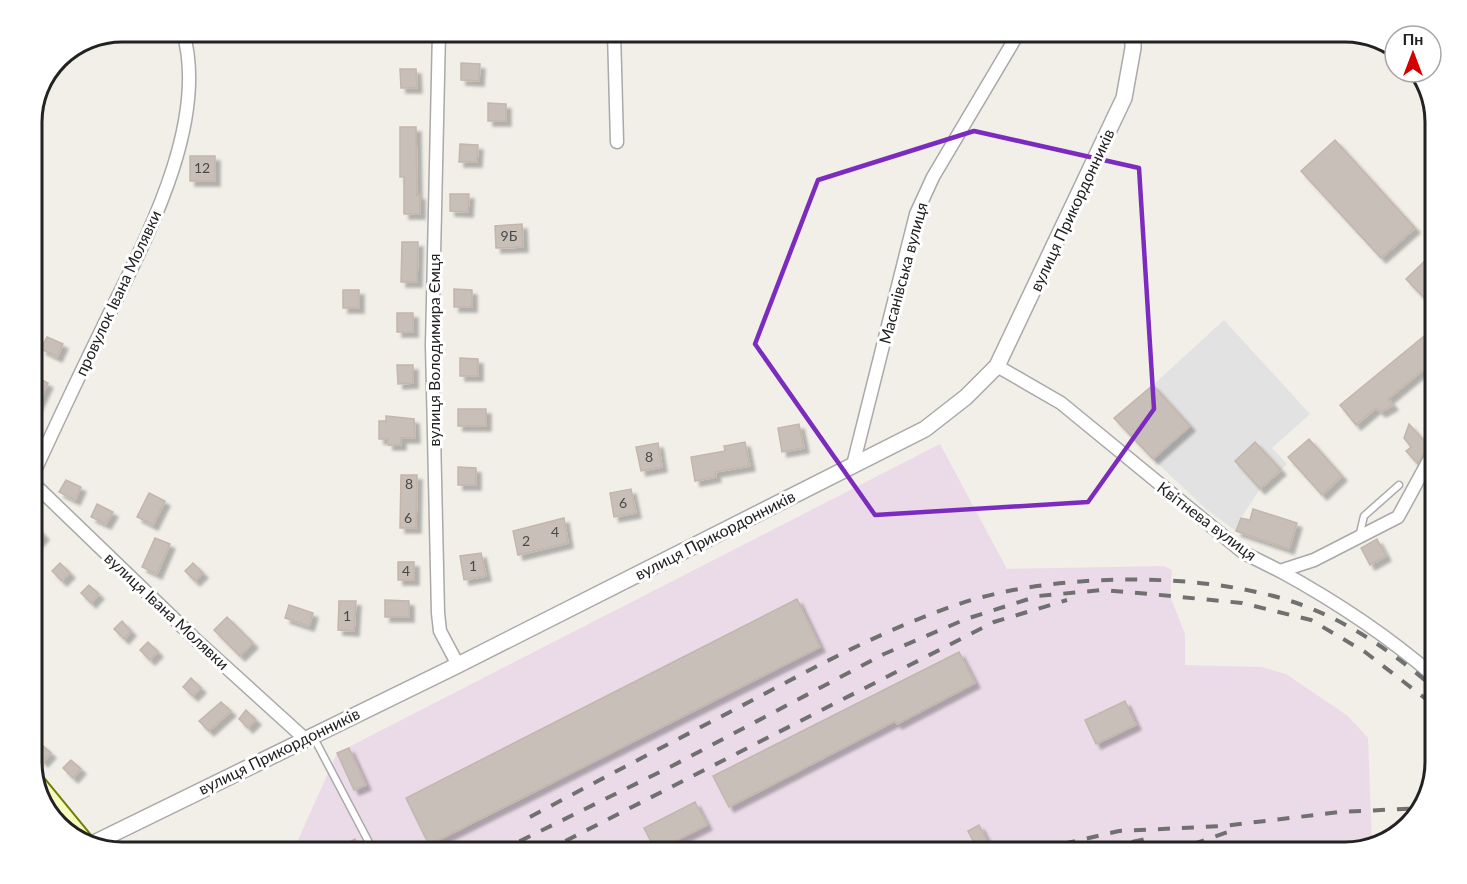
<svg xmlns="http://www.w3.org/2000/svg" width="1467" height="884" font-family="Lato,sans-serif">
  <defs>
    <filter id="shadow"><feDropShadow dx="5" dy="5" stdDeviation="1.5" flood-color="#0004"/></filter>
  </defs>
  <rect width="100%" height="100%" fill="#f2efe9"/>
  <polygon fill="#ebdbe8" points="940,444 1007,569 1164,566 1172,570 1170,596 1185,634 1185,665 1261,667 1286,674 1348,716 1368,738 1372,845 1345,852 298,852 298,840 337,753"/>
  <polygon fill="#e2e2e2" points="1224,320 1310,414 1272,448 1287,464 1281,470 1255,443 1235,461 1260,489 1241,518 1236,531 1207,510 1153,459 1190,426 1153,385"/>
  <g fill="#c7bfb8" stroke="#c4b6ab" stroke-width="1.5" filter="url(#shadow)">
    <polygon points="461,63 480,64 479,81 461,80"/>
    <polygon points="400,69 416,69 417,88 401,88"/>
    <polygon points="488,103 506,104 506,121 488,121"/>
    <polygon points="400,127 416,127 417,195 420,195 420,214 404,214 404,177 400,177"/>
    <polygon points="1335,140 1415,228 1381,258 1301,171"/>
    <polygon points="460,144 478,145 477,162 459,162"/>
    <rect x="190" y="156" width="25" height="25"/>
    <polygon points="450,194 469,194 468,212 450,211"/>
    <polygon points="522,224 523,247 496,248 495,226"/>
    <polygon points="402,242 418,242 417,282 401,282"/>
    <polygon points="1435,251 1435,291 1426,300 1406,279"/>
    <polygon points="454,289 472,290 472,307 454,307"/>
    <rect x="343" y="290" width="16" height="18"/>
    <rect x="397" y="313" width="16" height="19"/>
    <polygon points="1435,327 1435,360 1388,399 1393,405 1381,412 1376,408 1356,425 1340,405"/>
    <polygon points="47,337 63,344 57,357 41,349"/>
    <polygon points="460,358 478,359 478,376 460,376"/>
    <polygon points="397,365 413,365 413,383 398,384"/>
    <polygon points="32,375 48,383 32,416"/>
    <polygon points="1153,385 1190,426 1153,459 1114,418"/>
    <rect x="458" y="409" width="28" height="17"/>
    <polygon points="386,416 414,419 415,438 401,438 401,445 388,445 388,439 379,439 379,421 386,421"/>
    <polygon points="799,424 804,448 782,452 778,428"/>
    <polygon points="1409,424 1428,445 1418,464 1406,451 1411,447 1404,438"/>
    <polygon points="1309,439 1342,476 1322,495 1288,457"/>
    <polygon points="745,442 750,466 715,472 716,477 695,481 691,457 725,451 724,446"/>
    <polygon points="1255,442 1281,470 1260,489 1235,461"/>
    <polygon points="658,443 662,467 641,471 636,447"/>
    <polygon points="458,467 476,468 476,485 458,485"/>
    <polygon points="401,475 417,475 416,528 400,528"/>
    <polygon points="66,480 81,487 75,500 59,492"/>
    <polygon points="631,489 636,513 614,517 610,493"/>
    <polygon points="149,493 165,501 153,525 137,517"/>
    <polygon points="97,504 113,512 106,524 91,517"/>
    <polygon points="1253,509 1297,523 1289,549 1236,531 1241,518 1250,520"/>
    <polygon points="564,518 568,543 518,555 513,531"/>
    <polygon points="32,523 44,535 32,548"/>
    <polygon points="155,538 170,544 157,574 142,567"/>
    <polygon points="1377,539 1386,556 1370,565 1361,548"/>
    <polygon points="481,553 486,576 464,580 460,556"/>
    <rect x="398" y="562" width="16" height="18"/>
    <polygon points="60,563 70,573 62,581 52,571"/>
    <polygon points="193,563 203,573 195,581 185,571"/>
    <polygon points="89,585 99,594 91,603 81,593"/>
    <polygon points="797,599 820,647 429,845 406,798"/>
    <polygon points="385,600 409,601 409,617 385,617"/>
    <polygon points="339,601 356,601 354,631 338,630"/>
    <polygon points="289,605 313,613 309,626 285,618"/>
    <polygon points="227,617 253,643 240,656 214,630"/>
    <polygon points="122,621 131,631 124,639 114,629"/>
    <polygon points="148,642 158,652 150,660 140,650"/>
    <polygon points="959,652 975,683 897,724 895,721 729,807 713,776"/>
    <polygon points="191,678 201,688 193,696 183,687"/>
    <polygon points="1125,701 1136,725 1096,744 1085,720"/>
    <polygon points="221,702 231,711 209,731 199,721"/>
    <polygon points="246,710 256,720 248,728 239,719"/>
    <polygon points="41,744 51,753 43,762 33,752"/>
    <polygon points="349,748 366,785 354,790 337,753"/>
    <polygon points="71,760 81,769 73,778 63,768"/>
    <polygon points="695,802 707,825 656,851 644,828"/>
    <polygon points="979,825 993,852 979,852 968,831"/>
    <polygon points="355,839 362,852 348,852 344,845"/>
  </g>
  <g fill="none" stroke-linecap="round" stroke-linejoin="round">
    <g stroke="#a9a9a9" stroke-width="9">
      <g id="service">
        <polyline points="1359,537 1364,516 1399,485"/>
        <polyline points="314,738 374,852"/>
      </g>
    </g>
    <g stroke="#a9a9a9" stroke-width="15">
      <g id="minor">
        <polyline points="439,32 432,345 438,613 440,631 458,665"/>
        <polyline points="614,32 617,142"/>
        <polyline points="997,366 1061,403 1244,553 1280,571 1314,560 1398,517 1435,449"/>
        <polyline points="853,465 916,214 933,177 1019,32"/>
        <path d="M 32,477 C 55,427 78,378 102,329 C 142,246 210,125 183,32"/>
        <polyline points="32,482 195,639 304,738"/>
        <path d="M 1280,571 C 1335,601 1388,636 1435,677"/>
      </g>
    </g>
    <g stroke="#a9a9a9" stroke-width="18">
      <polyline id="tertiary" points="92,844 458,665 925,429 966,397 997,366 1124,98 1133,48 1133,32"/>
    </g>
    <g stroke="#707d05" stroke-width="20">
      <polyline id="secondary" points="36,782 86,843"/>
    </g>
    <use href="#service" stroke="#fff" stroke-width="6"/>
    <use href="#minor" stroke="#fff" stroke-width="12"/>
    <use href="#tertiary" stroke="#fff" stroke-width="15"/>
    <use href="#secondary" stroke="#f7fabf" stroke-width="16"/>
    <g stroke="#707070" stroke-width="4" stroke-dasharray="12 12" stroke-linecap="butt">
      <path d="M 530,817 C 603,778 676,740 749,702 C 817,666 883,630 956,605 C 1051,572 1207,570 1302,605 C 1351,623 1397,655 1435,689"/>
      <polyline points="498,852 672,766 884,654 966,619 1038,596 1102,590 1150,594 1242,603 1311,620 1365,652 1435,706"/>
      <polyline points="544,852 994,622 1067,600"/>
      <polyline points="1041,852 1054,846 1119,831 1223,826 1340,812 1422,808"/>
      <polyline points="1085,852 1155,837"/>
      <polyline points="1170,852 1231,831"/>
    </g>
  </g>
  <path fill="none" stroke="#7b2cbf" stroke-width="4.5" stroke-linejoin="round" d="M 974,131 L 1139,168 L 1154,409 L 1088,502 L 875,515 L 755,344 L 818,180 Z"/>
  <g text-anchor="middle" stroke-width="6" stroke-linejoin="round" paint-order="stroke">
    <g font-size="14" fill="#4b4948">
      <text x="202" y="173">12</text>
      <text x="509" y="241">9Б</text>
      <text x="649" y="462">8</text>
      <text x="409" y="489">8</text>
      <text x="623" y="508">6</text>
      <text x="408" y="523">6</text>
      <text x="555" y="537">4</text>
      <text x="526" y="546">2</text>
      <text x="473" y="571">1</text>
      <text x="406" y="576">4</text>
      <text x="347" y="621">1</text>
    </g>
    <g font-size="16" fill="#222" stroke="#fff">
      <text transform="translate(1072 210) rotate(-65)" y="6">вулиця Прикордонників</text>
      <text transform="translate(903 273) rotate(-75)" y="6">Масанівська вулиця</text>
      <text transform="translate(118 293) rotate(-65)" y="6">провулок Івана Молявки</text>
      <text transform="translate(434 350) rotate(-90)" y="6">вулиця Володимира Ємця</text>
      <text transform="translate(1207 521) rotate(37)" y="6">Квітнева вулиця</text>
      <text transform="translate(715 535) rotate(-27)" y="6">вулиця Прикордонників</text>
      <text transform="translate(167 611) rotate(43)" y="6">вулиця Івана Молявки</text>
      <text transform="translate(279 751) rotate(-26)" y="6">вулиця Прикордонників</text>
    </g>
  </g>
  <path d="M0 0H1467V884H0ZM122 42H1345A80 80 0 0 1 1425 122V762A80 80 0 0 1 1345 842H122A80 80 0 0 1 42 762V122A80 80 0 0 1 122 42Z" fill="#fff" fill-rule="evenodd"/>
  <path fill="none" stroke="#222" stroke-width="3" d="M122 42H1345A80 80 0 0 1 1425 122V762A80 80 0 0 1 1345 842H122A80 80 0 0 1 42 762V122A80 80 0 0 1 122 42Z"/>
  <g transform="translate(1413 54)"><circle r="28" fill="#ffffff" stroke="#a7a7a7" stroke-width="1.5"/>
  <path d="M0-4.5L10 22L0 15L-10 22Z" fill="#d40000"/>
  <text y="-9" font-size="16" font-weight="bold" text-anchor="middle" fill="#222222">Пн</text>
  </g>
</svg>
